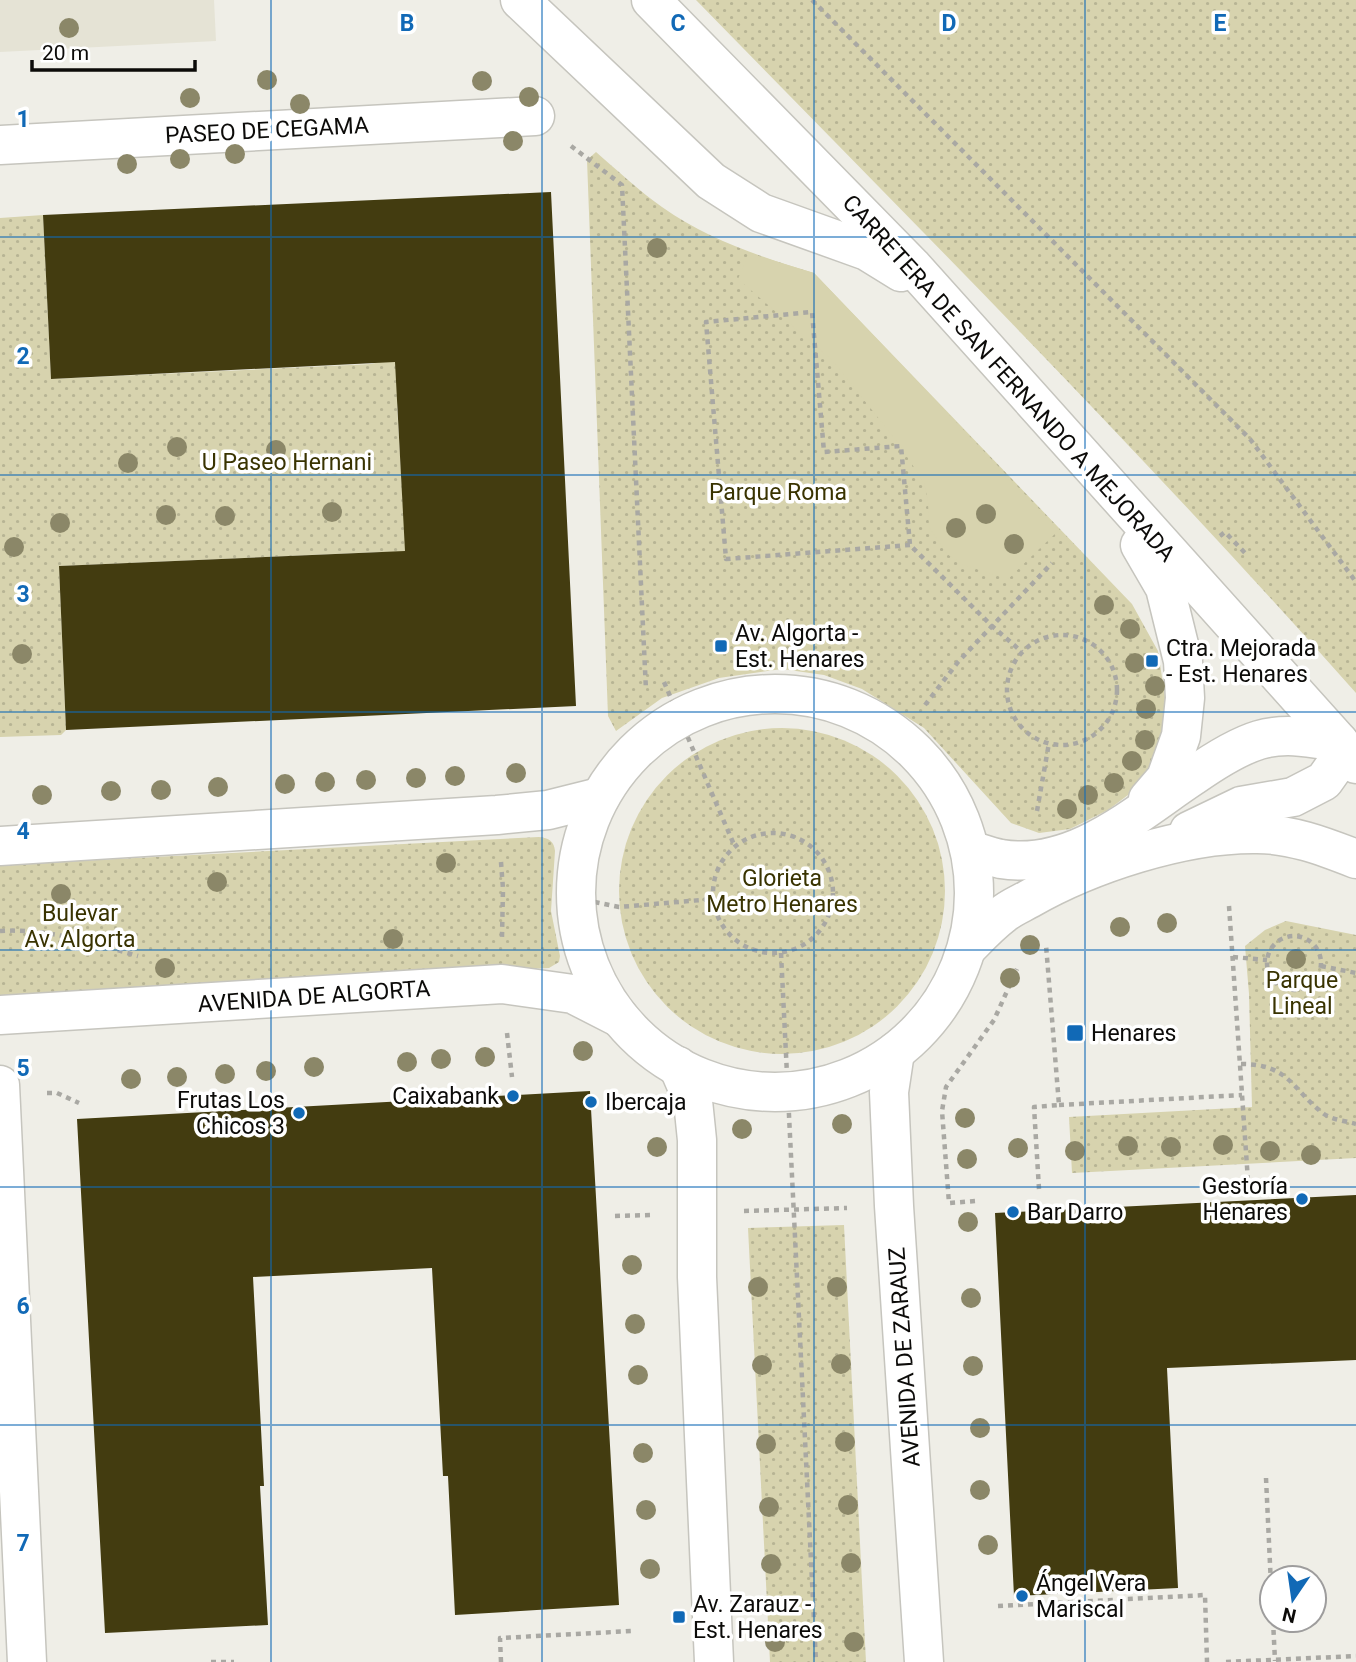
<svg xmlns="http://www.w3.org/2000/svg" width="1356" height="1662" font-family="Roboto,sans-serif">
  <defs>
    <pattern id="grass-dots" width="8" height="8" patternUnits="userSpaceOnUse" patternTransform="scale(1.75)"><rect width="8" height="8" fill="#d7d3ae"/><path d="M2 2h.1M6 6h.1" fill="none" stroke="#b7b494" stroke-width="1.8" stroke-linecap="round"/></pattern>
  </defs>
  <rect width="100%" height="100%" fill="#efeee7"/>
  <polygon fill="#e5e3d5" points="0,0 214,0 216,41 0,52"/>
  <g fill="url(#grass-dots)">
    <path d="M 696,0 L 1356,0 L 1356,693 C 1144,454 919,228 696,0 Z"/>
    <path d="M 596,152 C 617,170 639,191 662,207 C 709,240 761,257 814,273 L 1132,604 L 1158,651 L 1165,697 L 1163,738 L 1147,775 L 1128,795 L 1108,810 L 1070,829 L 1039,833 L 1011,823 L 924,728 L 862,689 L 824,675 L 782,669 L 719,678 L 662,698 L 616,731 L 608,716 L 587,160 Z"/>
    <polygon points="43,215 51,379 371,364 405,356 397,406 403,506 414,556 380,552 59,566 66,730 61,735 0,737 0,218"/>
    <circle cx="782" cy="891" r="163"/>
    <path d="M 539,837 C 549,838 554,841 555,851 L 551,911 L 560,956 L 559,962 L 549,968 L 0,996 L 0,865 Z"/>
    <polygon points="1286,921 1356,935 1356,1158 1072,1173 1069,1117 1252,1107 1249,994 1245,946 1265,930"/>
    <polygon points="844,1225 866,1662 770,1662 748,1228"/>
  </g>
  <polygon fill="#d7d3ae" points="749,253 814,273 1059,530 1008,579 964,565 947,554 929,527 928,501 924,483 899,444 833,361 738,279"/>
  <g fill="#433c10">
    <polygon points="551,192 576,706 66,730 59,566 405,551 395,362 51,379 43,215"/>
    <polygon points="590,1091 619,1605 455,1615 448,1476 443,1476 432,1268 253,1277 264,1486 260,1486 268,1625 105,1633 77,1119"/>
    <polygon points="1356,1195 1356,1360 1167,1368 1178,1588 1014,1596 995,1213"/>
  </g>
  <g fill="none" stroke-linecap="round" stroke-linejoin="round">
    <g stroke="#c6c5be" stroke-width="41">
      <g id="minor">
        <polyline points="520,0 711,181 761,213 867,251 901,272"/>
        <polyline points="651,0 912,266 1339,742 1356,764"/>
        <polyline points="0,145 535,116"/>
        <polyline points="1140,545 1165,588 1183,661 1185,698 1181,736 1166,778 1148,799"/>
        <circle cx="775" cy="893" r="199"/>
        <polyline points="1189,831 1241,806 1293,797 1324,781 1346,750"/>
        <polyline points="0,846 497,815 548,810 600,797"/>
        <path d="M 970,850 C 980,853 991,857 1001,859 C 1074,871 1137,813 1193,776 C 1213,762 1236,747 1259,740 C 1286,732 1312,738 1339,742"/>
        <path d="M 967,948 C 978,937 989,925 1002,915 C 1010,908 1020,904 1029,899 C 1090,864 1182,834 1253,834 C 1289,833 1323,846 1356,859"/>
        <polyline points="0,1015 502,984 573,994 620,1018"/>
        <polyline points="895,1052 889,1092 894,1206 924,1662"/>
        <polyline points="678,1066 693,1101 697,1140 697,1277 714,1662"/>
        <polyline points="0,1085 27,1662"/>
      </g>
    </g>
    <g stroke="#a9a8a3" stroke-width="4.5" stroke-dasharray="5 5" stroke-linecap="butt">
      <polyline points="812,0 1250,439 1356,582"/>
      <polyline points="571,146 622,185 646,690"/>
      <polyline points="1220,536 1225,532 1246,554"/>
      <polyline points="910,545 726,559 706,322 812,312 824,452 901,446 910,545 992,626 1022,652"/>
      <circle cx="1062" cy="690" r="55"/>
      <polyline points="664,682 735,847"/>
      <polyline points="925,705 958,662 1052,563"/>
      <polyline points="1037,811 1049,743"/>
      <circle cx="773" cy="893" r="60"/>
      <polyline points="501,862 503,889 502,937"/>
      <polyline points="575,898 619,907 713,899"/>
      <polyline points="1229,906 1248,1181"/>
      <path d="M 0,931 C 48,928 92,943 138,956"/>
      <circle cx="1294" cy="963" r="27"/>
      <polyline points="781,953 816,1662"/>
      <polyline points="1233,957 1267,960"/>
      <polyline points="1321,966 1356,973"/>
      <polyline points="507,1033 512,1077"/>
      <path d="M 1241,1064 C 1290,1064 1292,1090 1324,1114 C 1333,1120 1346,1121 1356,1124"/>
      <polyline points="47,1093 57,1093 79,1103"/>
      <polyline points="1059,1105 1242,1095"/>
      <polyline points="1039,1189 1034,1107 1059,1105 1046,945"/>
      <polyline points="975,1201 949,1203 942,1111 946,1087 994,1020 1017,969"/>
      <polyline points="744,1211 847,1208"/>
      <polyline points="615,1216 651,1215"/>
      <polyline points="1266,1478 1272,1607"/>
      <polyline points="998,1606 1205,1595 1207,1662"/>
      <polyline points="1273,1620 1275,1661"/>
      <polyline points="211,1662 234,1662"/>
      <polyline points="501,1662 500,1638 632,1631"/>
      <polyline points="1226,1662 1356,1656"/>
    </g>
    <use href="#minor" stroke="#fff" stroke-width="38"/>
  </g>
  <g fill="#8b8768">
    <circle cx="69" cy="28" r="10"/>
    <circle cx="267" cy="80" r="10"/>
    <circle cx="482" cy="81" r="10"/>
    <circle cx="529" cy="97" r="10"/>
    <circle cx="190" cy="98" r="10"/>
    <circle cx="300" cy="104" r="10"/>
    <circle cx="513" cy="141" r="10"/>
    <circle cx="235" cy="154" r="10"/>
    <circle cx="180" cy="159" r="10"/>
    <circle cx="127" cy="164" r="10"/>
    <circle cx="657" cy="248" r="10"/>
    <circle cx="177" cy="447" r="10"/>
    <circle cx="276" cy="450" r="10"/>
    <circle cx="128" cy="463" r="10"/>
    <circle cx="332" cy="512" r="10"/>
    <circle cx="986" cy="514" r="10"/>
    <circle cx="166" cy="515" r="10"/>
    <circle cx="225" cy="516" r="10"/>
    <circle cx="60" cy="523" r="10"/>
    <circle cx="956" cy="528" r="10"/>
    <circle cx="1014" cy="544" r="10"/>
    <circle cx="14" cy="547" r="10"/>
    <circle cx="1104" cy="605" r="10"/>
    <circle cx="1130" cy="629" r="10"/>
    <circle cx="22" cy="654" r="10"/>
    <circle cx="1135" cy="663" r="10"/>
    <circle cx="1155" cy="686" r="10"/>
    <circle cx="1146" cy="709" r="10"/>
    <circle cx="1145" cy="740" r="10"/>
    <circle cx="1132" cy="761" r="10"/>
    <circle cx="516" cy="773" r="10"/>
    <circle cx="455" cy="776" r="10"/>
    <circle cx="416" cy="778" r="10"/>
    <circle cx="366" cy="780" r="10"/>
    <circle cx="325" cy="782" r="10"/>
    <circle cx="1114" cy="783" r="10"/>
    <circle cx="285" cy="784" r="10"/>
    <circle cx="218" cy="787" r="10"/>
    <circle cx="161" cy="790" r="10"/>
    <circle cx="111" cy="791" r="10"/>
    <circle cx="42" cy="795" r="10"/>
    <circle cx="1088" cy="795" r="10"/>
    <circle cx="1067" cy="809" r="10"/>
    <circle cx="446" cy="863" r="10"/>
    <circle cx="217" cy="882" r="10"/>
    <circle cx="61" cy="894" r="10"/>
    <circle cx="1167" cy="923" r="10"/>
    <circle cx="1120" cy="927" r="10"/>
    <circle cx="393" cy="939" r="10"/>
    <circle cx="1030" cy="945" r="10"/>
    <circle cx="1296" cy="959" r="10"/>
    <circle cx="165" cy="968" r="10"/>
    <circle cx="1010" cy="978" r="10"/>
    <circle cx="583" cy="1051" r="10"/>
    <circle cx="485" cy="1057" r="10"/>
    <circle cx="441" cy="1059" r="10"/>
    <circle cx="407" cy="1062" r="10"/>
    <circle cx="314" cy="1067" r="10"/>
    <circle cx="266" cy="1071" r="10"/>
    <circle cx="225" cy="1074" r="10"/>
    <circle cx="177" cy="1077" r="10"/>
    <circle cx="131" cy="1079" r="10"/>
    <circle cx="965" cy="1118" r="10"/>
    <circle cx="842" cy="1124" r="10"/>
    <circle cx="742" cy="1129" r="10"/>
    <circle cx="1223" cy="1145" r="10"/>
    <circle cx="1128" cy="1146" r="10"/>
    <circle cx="657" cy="1147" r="10"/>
    <circle cx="1171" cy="1147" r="10"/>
    <circle cx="1018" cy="1148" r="10"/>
    <circle cx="1075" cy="1151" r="10"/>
    <circle cx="1270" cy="1151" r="10"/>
    <circle cx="1311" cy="1155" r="10"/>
    <circle cx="967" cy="1159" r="10"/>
    <circle cx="968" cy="1222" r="10"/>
    <circle cx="632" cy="1265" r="10"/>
    <circle cx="758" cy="1287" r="10"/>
    <circle cx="837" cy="1287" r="10"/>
    <circle cx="971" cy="1298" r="10"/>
    <circle cx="635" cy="1324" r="10"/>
    <circle cx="841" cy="1364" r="10"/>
    <circle cx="762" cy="1365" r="10"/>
    <circle cx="973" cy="1366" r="10"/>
    <circle cx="638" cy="1375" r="10"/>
    <circle cx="980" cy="1428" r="10"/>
    <circle cx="845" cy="1442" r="10"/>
    <circle cx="766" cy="1444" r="10"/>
    <circle cx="643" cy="1453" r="10"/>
    <circle cx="980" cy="1490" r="10"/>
    <circle cx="848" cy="1505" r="10"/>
    <circle cx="769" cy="1507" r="10"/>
    <circle cx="646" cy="1510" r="10"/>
    <circle cx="988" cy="1545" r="10"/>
    <circle cx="851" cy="1563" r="10"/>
    <circle cx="771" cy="1564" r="10"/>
    <circle cx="650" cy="1569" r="10"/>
    <circle cx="775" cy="1642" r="10"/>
    <circle cx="854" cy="1642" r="10"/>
  </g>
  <path fill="none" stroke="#1169b6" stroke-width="2" stroke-opacity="0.55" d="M 271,0 L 271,1662M 542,0 L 542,1662M 814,0 L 814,1662M 1085,0 L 1085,1662M 0,237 L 1356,237M 0,475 L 1356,475M 0,712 L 1356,712M 0,950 L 1356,950M 0,1187 L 1356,1187M 0,1425 L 1356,1425"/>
  <g fill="#1169b6" stroke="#fff" stroke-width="2.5">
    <rect x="714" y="639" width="14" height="14" rx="3.5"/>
    <rect x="1145" y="654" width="14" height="14" rx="3.5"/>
    <rect x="1066" y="1024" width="18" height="18" rx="3.5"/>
    <circle cx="513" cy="1096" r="7"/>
    <circle cx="591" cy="1102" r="7"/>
    <circle cx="299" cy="1113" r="7"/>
    <circle cx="1302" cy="1199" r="7"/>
    <circle cx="1013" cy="1212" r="7"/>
    <circle cx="1022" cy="1596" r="7"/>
    <rect x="672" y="1610" width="14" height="14" rx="3.5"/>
  </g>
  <g text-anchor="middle" stroke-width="7" stroke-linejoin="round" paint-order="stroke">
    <g font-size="23" fill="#0c0b09" stroke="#fff">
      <text transform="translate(267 130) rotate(-3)" y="8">PASEO DE CEGAMA</text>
      <text transform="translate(1009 378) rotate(48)" y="8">CARRETERA DE SAN FERNANDO A MEJORADA</text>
      <text transform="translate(314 996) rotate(-4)" y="8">AVENIDA DE ALGORTA</text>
      <text transform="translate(904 1357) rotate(-94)" y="8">AVENIDA DE ZARAUZ</text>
    </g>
    <g font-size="23" fill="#393301" stroke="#fff">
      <text x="287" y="470">U Paseo Hernani</text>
      <text x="778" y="500">Parque Roma</text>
      <text x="782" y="886">Glorieta<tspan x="782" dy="26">Metro Henares</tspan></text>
      <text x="80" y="921">Bulevar<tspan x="80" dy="26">Av. Algorta</tspan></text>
      <text x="1302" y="988">Parque<tspan x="1302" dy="26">Lineal</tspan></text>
    </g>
    <g font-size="23" fill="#0c0b09" stroke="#fff" text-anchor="start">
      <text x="735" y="641">Av. Algorta -<tspan x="735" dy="26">Est. Henares</tspan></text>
      <text x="1166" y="656">Ctra. Mejorada<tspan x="1166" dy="26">- Est. Henares</tspan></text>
      <text x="1091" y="1041">Henares</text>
      <text x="499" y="1104" text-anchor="end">Caixabank</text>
      <text x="285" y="1108" text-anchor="end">Frutas Los<tspan x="285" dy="26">Chicos 3</tspan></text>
      <text x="605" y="1110">Ibercaja</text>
      <text x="1288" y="1194" text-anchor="end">Gestoría<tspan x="1288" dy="26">Henares</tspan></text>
      <text x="1027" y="1220">Bar Darro</text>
      <text x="1036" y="1591">Ángel Vera<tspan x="1036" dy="26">Mariscal</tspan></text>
      <text x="693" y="1612">Av. Zarauz -<tspan x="693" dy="26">Est. Henares</tspan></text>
    </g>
  </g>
  <g font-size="23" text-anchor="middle" font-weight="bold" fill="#1169b6" stroke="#fff" stroke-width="7" stroke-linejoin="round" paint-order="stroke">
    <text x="407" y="31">B</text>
    <text x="678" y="31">C</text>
    <text x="949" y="31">D</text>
    <text x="1220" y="31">E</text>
    <text x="23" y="127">1</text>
    <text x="23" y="364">2</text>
    <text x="23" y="602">3</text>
    <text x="23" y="839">4</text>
    <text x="23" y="1076">5</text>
    <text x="23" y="1314">6</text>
    <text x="23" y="1551">7</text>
  </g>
  <g transform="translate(1293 1599) rotate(193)"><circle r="33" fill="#ffffff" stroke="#9e9d9d" stroke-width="2"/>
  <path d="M0-5L12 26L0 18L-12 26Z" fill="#1169b6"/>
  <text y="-10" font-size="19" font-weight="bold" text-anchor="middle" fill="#0c0b09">N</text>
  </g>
  <path d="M32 60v10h163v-10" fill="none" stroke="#0c0b09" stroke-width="3.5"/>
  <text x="42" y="60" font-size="21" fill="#0c0b09" stroke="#ffffff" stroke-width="5" paint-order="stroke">20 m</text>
</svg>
